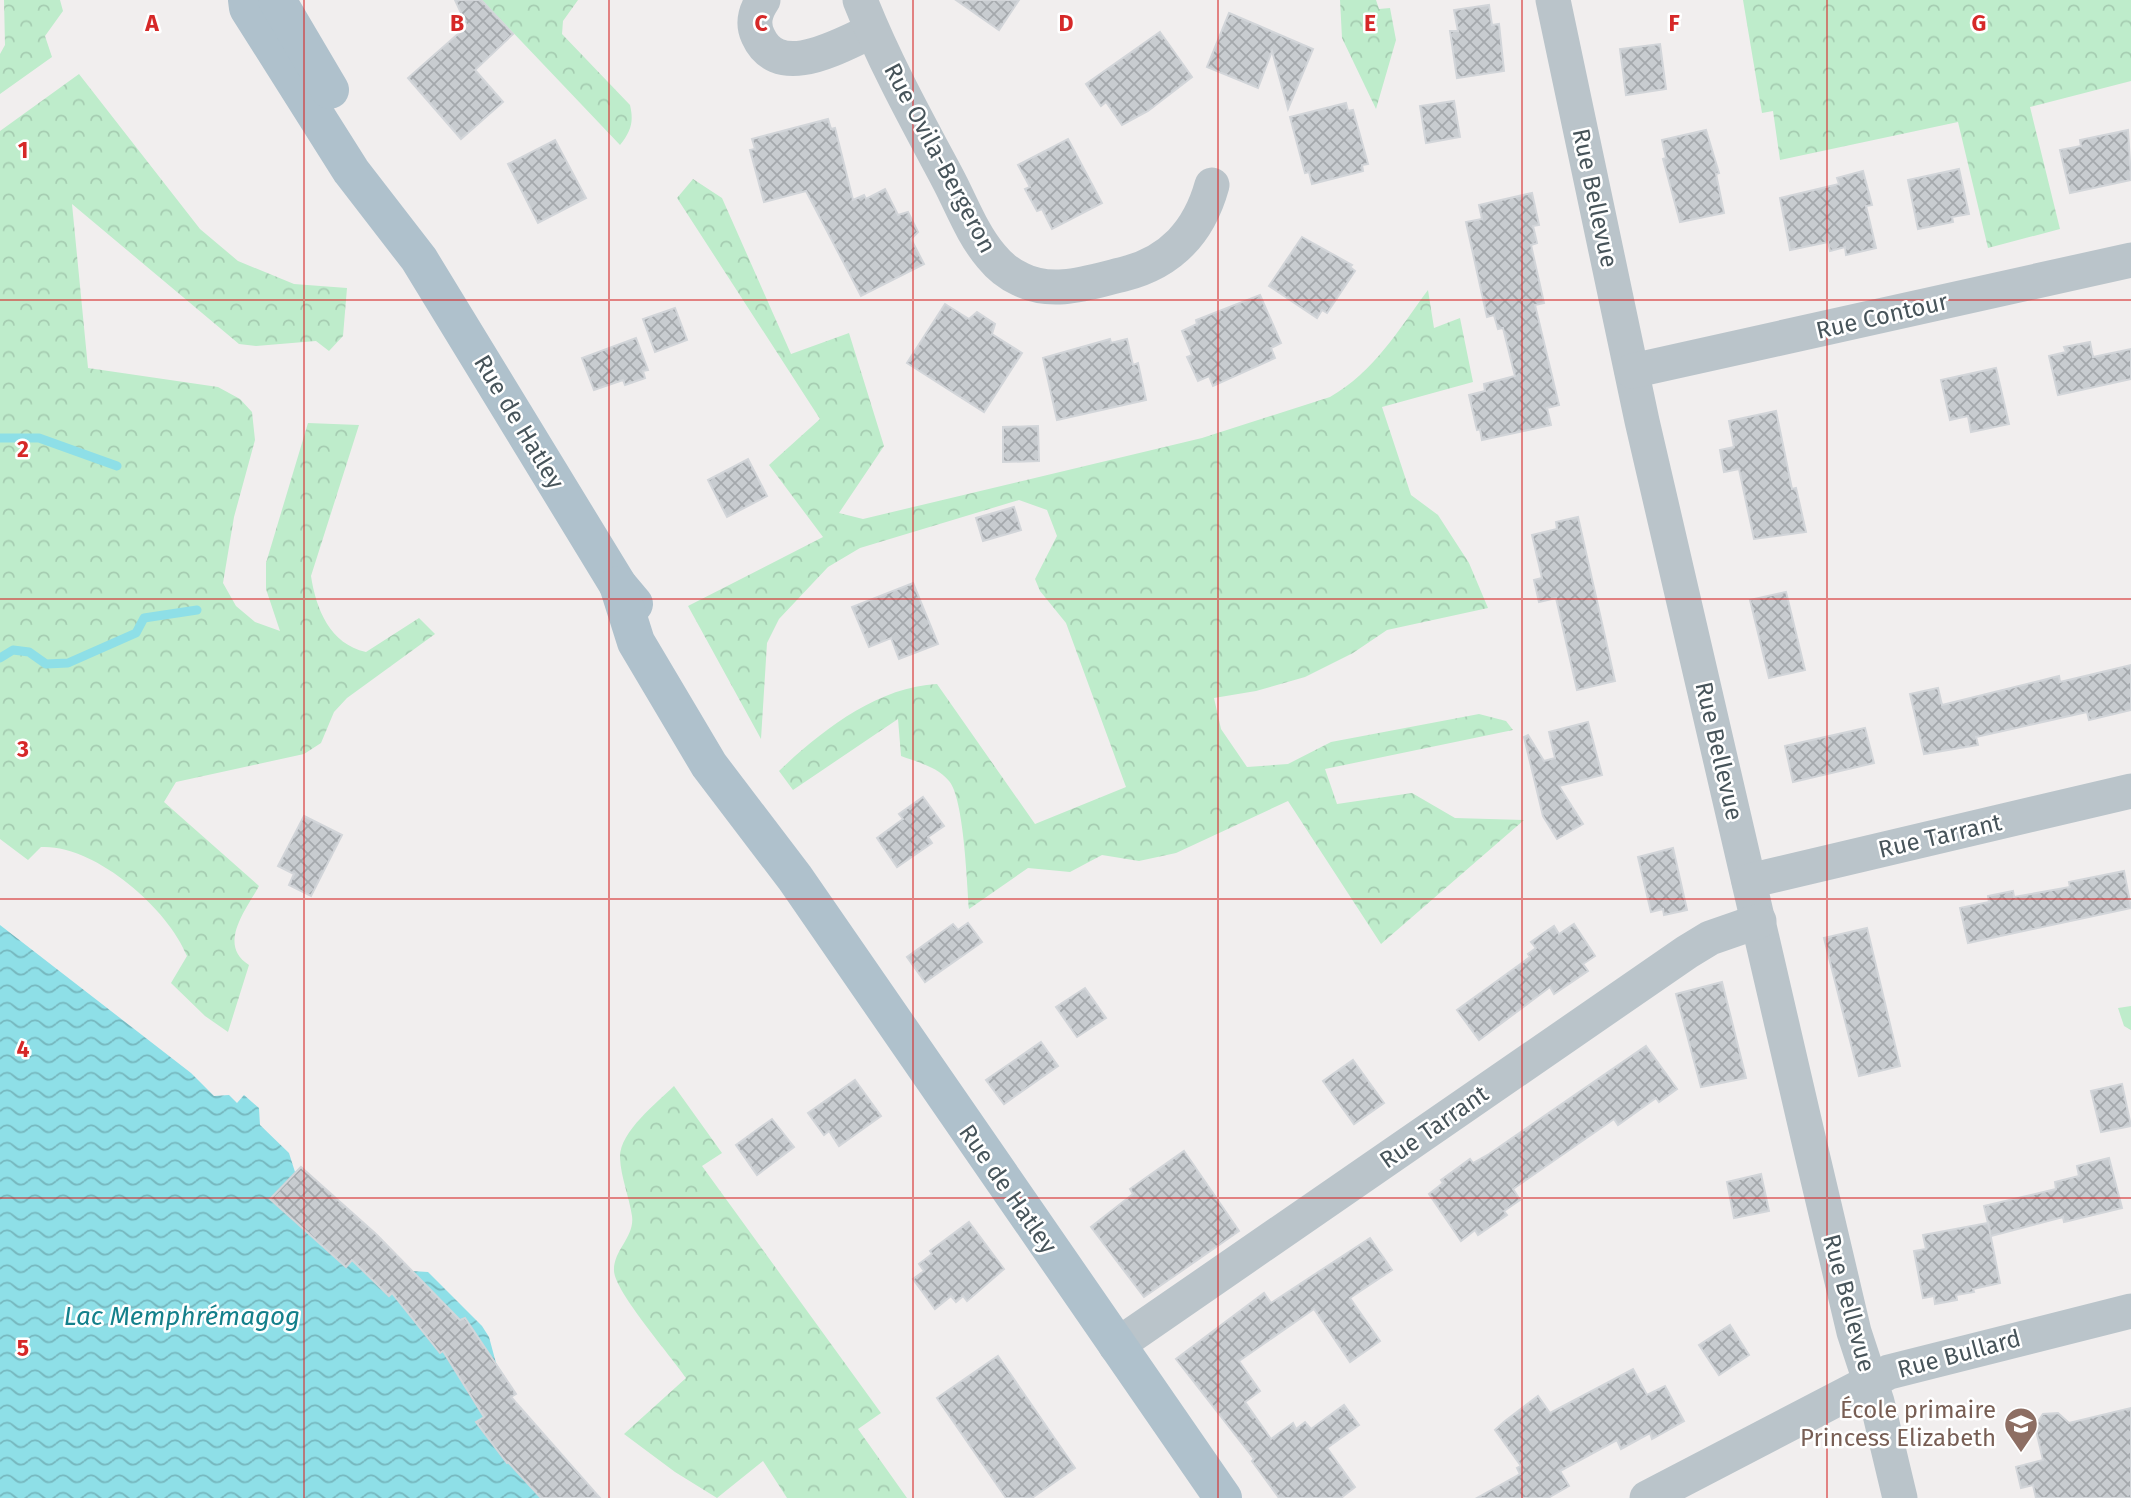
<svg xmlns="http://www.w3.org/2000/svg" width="2131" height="1498" font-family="'Fira Sans',sans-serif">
  <defs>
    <pattern id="forest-crowns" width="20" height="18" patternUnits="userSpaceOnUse" patternTransform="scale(1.75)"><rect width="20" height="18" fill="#beeccb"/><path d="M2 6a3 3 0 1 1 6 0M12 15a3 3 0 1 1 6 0" fill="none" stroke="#a5ccb1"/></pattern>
    <pattern id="water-waves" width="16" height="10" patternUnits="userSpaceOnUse" patternTransform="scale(1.75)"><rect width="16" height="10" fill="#8edfe7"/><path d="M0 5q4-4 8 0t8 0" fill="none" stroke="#76b7be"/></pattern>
    <pattern id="building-cross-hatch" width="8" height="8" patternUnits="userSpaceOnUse" patternTransform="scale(1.75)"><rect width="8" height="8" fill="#c8ccd0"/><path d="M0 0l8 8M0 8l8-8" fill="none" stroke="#a4a8ac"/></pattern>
  </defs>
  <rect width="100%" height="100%" fill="#f1eeee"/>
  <g fill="url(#forest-crowns)">
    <polygon points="4,0 60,0 63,11 45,36 52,57 0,94 0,54 5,45"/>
    <path d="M 482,0 L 578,0 L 563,21 L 562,34 L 630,105 C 634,122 631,131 620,145 Z"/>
    <polygon points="1340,0 1376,0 1379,9 1390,8 1396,40 1376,109 1342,38"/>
    <polygon points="1743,0 2131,0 2131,81 2030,107 2060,229 1988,248 1958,122 1780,160 1773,111 1762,113"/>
    <path d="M 79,74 L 200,229 L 238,261 L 294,284 L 347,288 L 343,336 L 329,351 L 316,341 L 256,346 L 239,344 L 72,204 L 88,368 L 218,387 L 240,399 L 252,412 L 255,440 L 234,517 L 223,583 L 236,606 L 255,622 L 280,631 L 266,589 L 266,563 L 308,423 L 359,425 L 311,576 C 316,609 330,644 366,652 L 419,618 L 435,634 L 347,698 L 334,712 L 321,743 L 304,754 L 176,782 L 164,802 L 259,886 C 246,910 217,945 249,965 L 228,1032 L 205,1016 L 171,983 L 187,956 C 168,908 94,844 41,847 L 28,860 L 0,839 L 0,131 Z"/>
    <path d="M 693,179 L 722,198 L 791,354 L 849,333 L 884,446 L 839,513 L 863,519 L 1202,438 L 1330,397 C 1374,372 1399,329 1428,290 L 1434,328 L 1460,318 L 1473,382 L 1382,407 L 1411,495 L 1438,515 L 1469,563 L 1488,608 L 1387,630 L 1353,653 L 1305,677 L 1256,691 L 1214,698 L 1221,729 L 1247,767 L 1288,764 L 1331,742 L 1479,714 L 1506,721 L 1513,730 L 1325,769 L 1337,804 L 1412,793 L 1455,818 L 1524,820 L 1381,944 L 1288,801 L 1176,853 L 1139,861 L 1102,855 L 1070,872 L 1028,868 L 969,909 C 967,884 964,798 949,781 C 938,767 917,762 901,756 L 898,719 L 793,790 L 779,771 C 821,731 877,687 937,684 L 1035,824 L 1126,787 L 1066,623 L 1040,591 L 1035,579 L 1057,536 L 1047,510 L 1019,500 L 860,548 L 828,567 L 779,619 L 767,643 L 761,739 L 688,606 L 823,537 L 769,465 L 820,419 L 677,198 Z"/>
    <polygon points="2131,1006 2131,1030 2124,1026 2118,1008"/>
    <path d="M 674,1086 L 722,1153 L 702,1166 L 881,1413 L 858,1429 L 907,1498 L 787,1498 L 763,1461 L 717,1498 L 675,1472 L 624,1434 L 686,1378 C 672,1357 615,1292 614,1271 C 613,1250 635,1237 632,1216 C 629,1196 621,1178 620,1158 C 619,1132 657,1103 674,1086 Z"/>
  </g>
  <polygon fill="url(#water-waves)" points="0,925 191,1073 214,1096 229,1095 237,1103 244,1095 259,1108 260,1125 289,1153 295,1172 301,1167 376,1234 412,1271 428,1272 482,1326 489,1337 496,1363 516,1394 509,1399 600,1498 0,1498"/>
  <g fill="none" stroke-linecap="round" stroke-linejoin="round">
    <g stroke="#8edfe7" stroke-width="9">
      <polyline points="0,438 39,438 117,466"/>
      <polyline points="0,658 13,650 29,652 46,664 68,663 136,633 144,618 197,610"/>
    </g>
  </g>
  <g fill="url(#building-cross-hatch)" stroke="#d2d5d9" stroke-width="2">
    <polygon points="455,0 481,0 513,34 475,70 503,102 461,139 408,78 467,26"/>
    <polygon points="956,0 1019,0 999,30"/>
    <polygon points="1489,5 1492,25 1499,24 1504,71 1457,78 1450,31 1458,31 1454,10"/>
    <polygon points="1229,13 1313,49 1288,109 1272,51 1258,88 1207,67"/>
    <polygon points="1160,32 1192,77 1148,111 1122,125 1106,102 1101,106 1086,84"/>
    <polygon points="1660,44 1666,89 1626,95 1620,49"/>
    <polygon points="1454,101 1460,137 1426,143 1420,106"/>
    <polygon points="1346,103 1348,111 1353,110 1368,164 1362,165 1363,171 1312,184 1309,172 1305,173 1290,117"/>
    <polygon points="828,119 831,129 835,128 853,200 864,195 866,199 885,189 898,215 908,212 918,232 911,239 924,264 861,296 806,191 764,202 750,150 755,149 752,139"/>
    <polygon points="1706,130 1719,173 1716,174 1724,213 1680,222 1663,159 1666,158 1662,140"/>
    <polygon points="2128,130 2131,180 2070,193 2060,150 2081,146 2080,140"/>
    <polygon points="1068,139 1102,203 1052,229 1042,209 1037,211 1025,189 1030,187 1018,165"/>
    <polygon points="555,140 586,198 538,223 508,164"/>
    <polygon points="1959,169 1969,214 1952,217 1953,222 1918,229 1908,180"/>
    <polygon points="1863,171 1872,205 1866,206 1876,248 1846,255 1845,247 1830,251 1828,242 1790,250 1780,198 1839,184 1837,178"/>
    <polygon points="1532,193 1539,225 1533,226 1537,243 1531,245 1544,303 1535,305 1559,405 1547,408 1551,425 1482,440 1480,429 1477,430 1469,395 1485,391 1484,384 1515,376 1503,328 1498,329 1494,315 1487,317 1466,222 1482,219 1479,205"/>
    <polygon points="1302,237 1352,265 1350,267 1355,271 1327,313 1322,310 1317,318 1269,286"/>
    <polygon points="1260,295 1281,343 1271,348 1275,358 1213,386 1209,376 1198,381 1187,357 1192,355 1182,331 1197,324 1196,320"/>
    <polygon points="945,304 969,319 977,312 995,324 992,334 1022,353 984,412 907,363"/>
    <polygon points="675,308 687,340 655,352 643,319"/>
    <polygon points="636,338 648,370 643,371 645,378 625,385 623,380 594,390 582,358"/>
    <polygon points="1110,339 1111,343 1127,339 1133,365 1138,363 1146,400 1057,420 1043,358"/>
    <polygon points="2090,342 2093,357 2131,349 2131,379 2058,395 2049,356 2066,352 2064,347"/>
    <polygon points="1996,368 2009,424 1971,432 1968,416 1950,420 1941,380"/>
    <polygon points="1776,411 1792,489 1796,488 1806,532 1754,539 1739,469 1724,472 1720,450 1734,447 1729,421"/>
    <polygon points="1038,426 1039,461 1003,462 1003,427"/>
    <polygon points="748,459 767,496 727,517 708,480"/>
    <polygon points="1014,507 1021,530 983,541 976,518"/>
    <polygon points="1578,517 1615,681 1577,690 1556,598 1539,602 1534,580 1542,578 1532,535 1557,529 1556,522"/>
    <polygon points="913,583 938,644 899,659 891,638 869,647 852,607"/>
    <polygon points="1786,592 1805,670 1769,678 1750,600"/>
    <polygon points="2131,665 2131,710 2089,720 2087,712 1976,737 1978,745 1924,754 1910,694 1938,688 1942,705 2059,676 2060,682"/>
    <polygon points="1588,722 1602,775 1559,786 1583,824 1557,839 1543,816 1524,737 1528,735 1544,761 1555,758 1549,732"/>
    <polygon points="1865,728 1874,763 1793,782 1785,746"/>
    <polygon points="923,797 944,826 928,837 932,843 897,867 877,838 903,819 899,814"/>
    <polygon points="304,816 342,835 311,896 289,885 294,874 278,866"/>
    <polygon points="1673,848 1687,910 1664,915 1663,909 1651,912 1638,857"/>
    <polygon points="2124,871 2131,908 1968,943 1960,908 1989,902 1988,896 2013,891 2014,897 2070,887 2069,882"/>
    <polygon points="968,923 982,942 925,982 907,957 953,924 958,930"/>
    <polygon points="1574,924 1595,956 1583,964 1588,971 1554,994 1550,987 1479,1040 1457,1010 1530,957 1528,954 1536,948 1531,942 1554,926 1559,934"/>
    <polygon points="1867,928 1900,1066 1859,1076 1824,938"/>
    <polygon points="1722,982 1746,1078 1701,1087 1676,994"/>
    <polygon points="1085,988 1106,1018 1077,1037 1056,1007"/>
    <polygon points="1041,1042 1058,1066 1004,1104 986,1080"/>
    <polygon points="1646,1046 1677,1089 1659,1102 1656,1098 1618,1125 1614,1119 1513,1189 1520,1200 1504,1211 1507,1215 1478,1235 1475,1230 1461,1241 1429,1194 1443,1183 1441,1180 1470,1159 1473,1163 1489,1154"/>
    <polygon points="1353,1060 1384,1103 1354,1124 1323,1081"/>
    <polygon points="855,1080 881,1116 839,1146 829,1131 824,1135 808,1113"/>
    <polygon points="2122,1084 2131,1126 2101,1132 2091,1091"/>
    <polygon points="772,1119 794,1147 757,1175 736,1145"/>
    <polygon points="1184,1151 1239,1231 1144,1297 1091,1227 1133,1194 1130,1189"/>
    <polygon points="2109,1158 2122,1208 2064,1222 2063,1217 1991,1236 1984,1206 2056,1189 2055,1182 2079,1176 2077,1166"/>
    <polygon points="301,1167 376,1234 460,1320 465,1318 516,1394 511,1397 600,1498 541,1498 508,1462 507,1463 476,1422 484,1417 443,1351 440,1353 392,1293 389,1296 352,1260 346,1267 270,1199"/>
    <polygon points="1761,1174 1769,1211 1734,1218 1727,1182"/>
    <polygon points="969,1222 1004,1269 967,1301 963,1296 956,1302 951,1296 935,1309 913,1279 924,1271 919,1264 932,1254 930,1251"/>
    <polygon points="1988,1223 2000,1283 1973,1289 1974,1292 1956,1295 1957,1300 1935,1304 1934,1296 1923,1298 1914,1251 1926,1249 1923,1235"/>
    <polygon points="1370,1238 1392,1270 1350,1298 1380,1341 1350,1362 1314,1309 1239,1361 1260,1391 1245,1402 1271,1439 1293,1423 1296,1429 1305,1422 1311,1429 1344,1405 1359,1425 1327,1448 1355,1487 1341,1498 1279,1498 1252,1461 1254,1459 1176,1359 1264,1293 1271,1303"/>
    <polygon points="1730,1325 1749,1355 1719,1375 1699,1345"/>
    <polygon points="998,1356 1075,1468 1032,1498 1006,1498 937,1398"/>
    <polygon points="1633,1369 1647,1395 1665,1386 1684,1421 1652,1439 1650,1433 1621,1449 1617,1440 1560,1471 1569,1486 1548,1498 1477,1498 1520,1474 1517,1468 1521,1466 1495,1430 1505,1421 1538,1396 1550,1413"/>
    <polygon points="2131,1408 2131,1498 2036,1498 2033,1485 2021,1488 2016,1467 2043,1460 2035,1426 2043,1414 2058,1413 2069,1423"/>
  </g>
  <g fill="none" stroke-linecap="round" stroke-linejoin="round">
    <g stroke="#bac4ca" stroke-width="35">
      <path d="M 763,0 C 755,12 752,23 758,36 C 779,83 842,44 872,31"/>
      <path d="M 860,0 C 884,61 916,119 947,177 C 961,203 972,234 991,256 C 999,266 1009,274 1020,279 C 1053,296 1090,282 1124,274 C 1171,262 1199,232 1212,185"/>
      <polyline points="1553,0 1642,421 1808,1137 1854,1332 1877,1402 1900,1498"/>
      <polyline points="1632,371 2131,260"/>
      <polyline points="1749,881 2131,791"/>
      <polyline points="1116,1346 1687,952 1710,938 1759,921"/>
      <polyline points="1647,1498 1889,1372 2131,1311"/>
    </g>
    <g stroke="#afc1cc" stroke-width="38">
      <polyline points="247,0 248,8 351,171 419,259 618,585 634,604"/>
      <polyline points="277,0 330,90"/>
      <polyline points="618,585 636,642 709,765 795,878 1223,1498"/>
    </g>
  </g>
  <path fill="none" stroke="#d62828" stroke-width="2" stroke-opacity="0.55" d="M 304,0 L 304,1498M 609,0 L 609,1498M 913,0 L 913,1498M 1218,0 L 1218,1498M 1522,0 L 1522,1498M 1827,0 L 1827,1498M 0,300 L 2131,300M 0,599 L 2131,599M 0,899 L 2131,899M 0,1198 L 2131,1198"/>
  <defs>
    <g id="school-pin" transform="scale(1.75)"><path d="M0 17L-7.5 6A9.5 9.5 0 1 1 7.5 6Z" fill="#8d6e63" stroke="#fff"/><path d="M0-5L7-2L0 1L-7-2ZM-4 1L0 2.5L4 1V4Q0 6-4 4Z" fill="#fff"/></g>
  </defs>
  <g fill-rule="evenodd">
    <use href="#school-pin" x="2021" y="1424"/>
  </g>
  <g text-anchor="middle" stroke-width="5" stroke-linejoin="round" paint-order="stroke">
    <g font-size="24" fill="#47545a" stroke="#fff">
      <text transform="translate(940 158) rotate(62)" y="8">Rue Ovila-Bergeron</text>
      <text transform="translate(1595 198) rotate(78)" y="8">Rue Bellevue</text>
      <text transform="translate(1882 316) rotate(-13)" y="8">Rue Contour</text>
      <text transform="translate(519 422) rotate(59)" y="8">Rue de Hatley</text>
      <text transform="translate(1719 751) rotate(77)" y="8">Rue Bellevue</text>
      <text transform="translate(1940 836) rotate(-13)" y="8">Rue Tarrant</text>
      <text transform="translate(1434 1127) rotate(-35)" y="8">Rue Tarrant</text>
      <text transform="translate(1008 1189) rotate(55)" y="8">Rue de Hatley</text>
      <text transform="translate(1849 1303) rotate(75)" y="8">Rue Bellevue</text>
      <text transform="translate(1959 1354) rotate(-15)" y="8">Rue Bullard</text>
    </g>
    <g font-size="24" fill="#785e54" stroke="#fff" text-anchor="end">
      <text x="1996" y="1418">École primaire<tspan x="1996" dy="28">Princess Elizabeth</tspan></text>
    </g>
    <g font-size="26" font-style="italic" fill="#14808b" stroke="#fff">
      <text x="182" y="1325">Lac Memphrémagog</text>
    </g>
  </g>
  <g font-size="23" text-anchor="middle" font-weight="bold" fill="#d62828" stroke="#fff" stroke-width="5" stroke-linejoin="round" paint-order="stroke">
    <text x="152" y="31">A</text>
    <text x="457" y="31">B</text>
    <text x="761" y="31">C</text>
    <text x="1066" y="31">D</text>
    <text x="1370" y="31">E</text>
    <text x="1674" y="31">F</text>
    <text x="1979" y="31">G</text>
    <text x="23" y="158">1</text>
    <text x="23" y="457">2</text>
    <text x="23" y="757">3</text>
    <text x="23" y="1057">4</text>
    <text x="23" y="1356">5</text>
  </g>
</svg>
